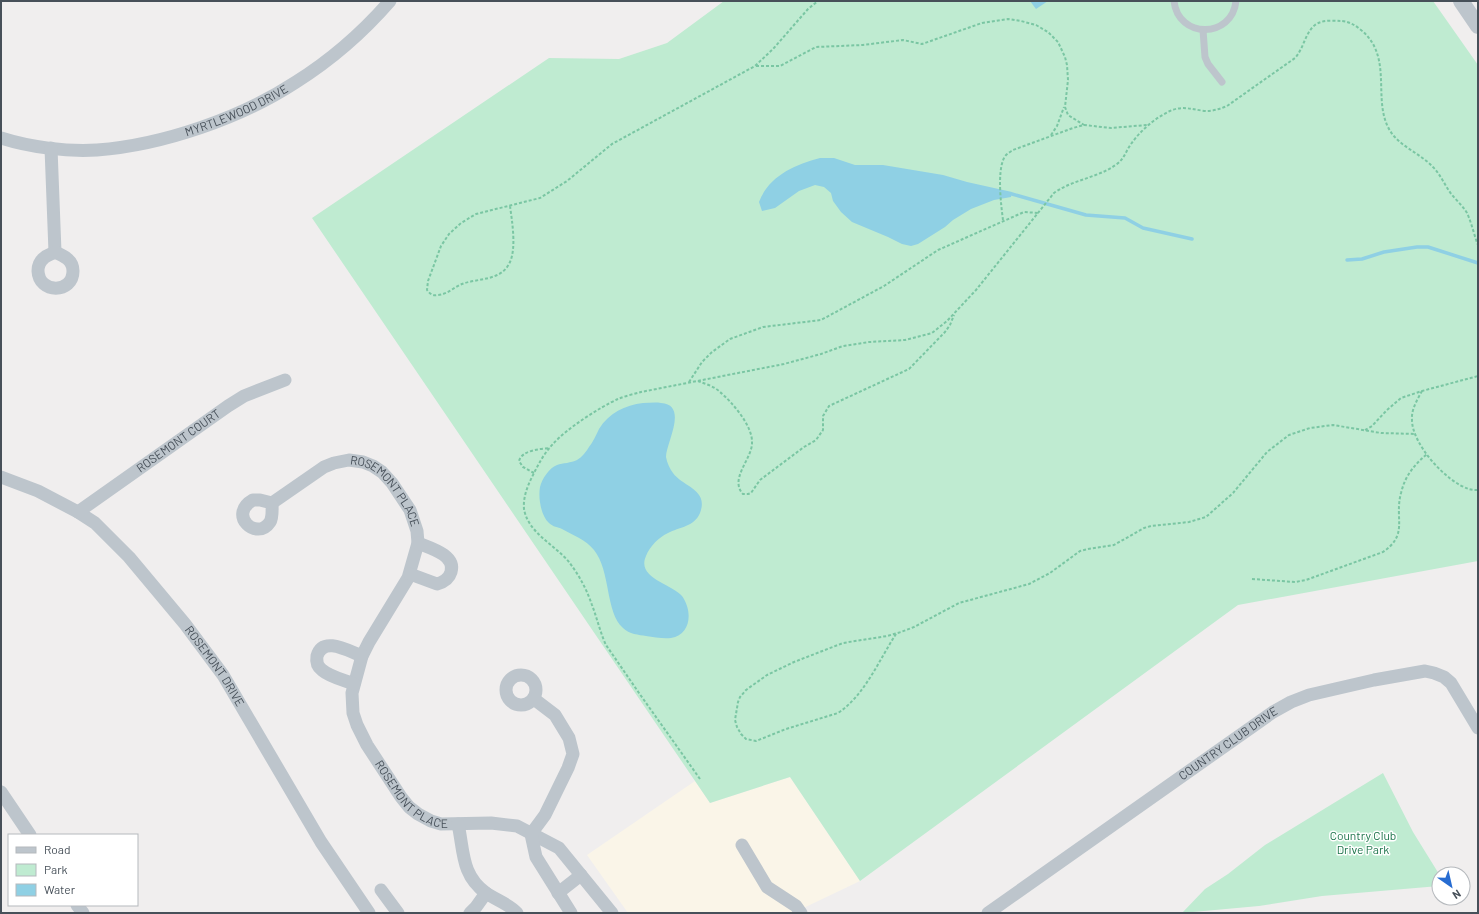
<svg xmlns="http://www.w3.org/2000/svg" width="1479" height="914" font-family="Barlow,sans-serif">
  <rect width="100%" height="100%" fill="#f0eeee"/>
  <polygon fill="#faf5e8" points="790,777 860,881 793,913 628,913 587,855 695,781 710,803"/>
  <g fill="#bfebd1">
    <polygon points="724,1 1433,1 1478,65 1478,561 1238,605 860,881 790,777 710,803 312,218 549,58 619,59 667,43"/>
    <polygon points="1383,773 1413,832 1439,874 1439,886 1322,896 1259,906 1182,913 1205,889 1228,874 1265,845"/>
  </g>
  <g fill="#8fd0e4">
    <polygon points="1030,1 1048,1 1036,9"/>
    <path d="M 820,158 L 834,158 L 855,165 L 883,165 L 943,175 L 967,182 L 1012,192 L 1011,197 L 994,200 L 971,209 L 953,220 L 945,227 L 918,244 L 911,246 L 902,244 L 888,237 L 852,222 L 841,212 L 833,201 L 831,193 L 824,187 L 815,185 L 799,191 L 775,208 L 762,211 L 759,202 C 769,176 794,165 820,158 Z"/>
    <path d="M 643,403 C 649,403 655,402 661,403 C 689,405 666,443 666,457 C 667,463 670,469 673,473 C 683,487 709,489 700,513 C 694,527 679,527 668,533 C 659,537 650,546 646,556 C 636,578 672,584 682,596 C 693,611 691,635 671,638 C 663,639 654,637 646,636 C 639,635 629,634 623,628 C 605,612 611,571 594,550 C 586,540 573,535 562,529 C 558,527 553,527 549,523 C 541,516 538,498 540,487 C 542,479 549,468 557,465 C 563,463 571,463 577,460 C 582,457 586,452 589,447 C 593,442 596,435 599,429 C 609,413 625,405 643,403 Z"/>
  </g>
  <g fill="none" stroke-linecap="round" stroke-linejoin="round">
    <g stroke="#8fd0e4" stroke-width="3.5">
      <polyline points="1012,194 1086,215 1125,218 1143,228 1192,239"/>
      <polyline points="1347,260 1362,259 1384,252 1417,247 1428,247 1478,263"/>
    </g>
    <g stroke="#7ac6a3" stroke-width="2" stroke-dasharray="3 2" stroke-linecap="butt">
      <polyline points="756,66 780,66 816,47 863,45 903,40 922,44 982,23 1008,19 1021,21 1036,25 1048,32 1058,42 1065,57 1067,65 1068,80 1065,107 1068,115 1084,125"/>
      <polyline points="1051,135 1057,126 1064,107"/>
      <path d="M 510,206 C 512,221 517,250 509,264 C 500,281 478,278 462,284 C 454,287 447,295 437,295 C 433,296 430,294 427,290 L 428,281 L 441,246 L 449,234 L 461,223 L 476,214 L 540,198 L 567,181 L 612,144 L 755,66 L 773,49 L 808,9 L 818,1"/>
      <path d="M 1003,220 C 1001,205 997,172 1004,158 C 1006,154 1010,152 1013,150 L 1073,128 L 1084,125 L 1111,128 L 1147,125"/>
      <path d="M 698,381 C 705,384 714,386 720,392 C 732,402 753,426 752,443 C 752,459 729,479 743,494 L 748,494 L 751,493 L 760,480 L 804,447 L 816,440 L 823,430 L 823,416 L 829,406 L 909,369 L 945,332 L 950,325 L 954,315"/>
      <polyline points="689,382 702,362 712,352 730,339 763,327 821,320 884,286 938,250 1015,216 1024,212 1039,213"/>
      <path d="M 1422,391 C 1417,400 1411,410 1412,420 C 1412,444 1446,482 1469,489 C 1472,490 1475,490 1478,490"/>
      <polyline points="1365,430 1372,426 1387,410 1401,398 1422,391 1478,376"/>
      <path d="M 534,473 L 523,467 L 519,461 C 522,450 540,449 550,448"/>
      <path d="M 1252,579 L 1295,582 L 1306,580 L 1383,552 C 1409,534 1394,519 1401,493 C 1405,476 1414,465 1427,454"/>
      <path d="M 896,634 C 879,660 865,695 838,713 L 786,729 L 756,741 L 746,739 L 741,734 L 737,727 L 735,720 L 738,702 L 740,697 L 746,690 L 767,675 L 794,662 L 843,643 L 887,636 L 901,632 L 914,627 L 959,603 L 1029,584 L 1050,573 L 1080,551 L 1088,549 L 1114,545 L 1144,528 L 1151,526 L 1189,522 L 1206,517 L 1233,493 L 1267,452 L 1289,435 L 1310,428 L 1333,425 L 1381,433 L 1416,434"/>
      <path d="M 700,779 L 639,693 L 606,645 C 600,632 597,618 592,605 C 587,590 579,575 569,562 C 555,545 528,533 524,509 C 523,498 527,487 532,477 C 538,465 544,453 553,444 C 566,429 600,407 618,399 C 625,396 634,394 641,392 L 784,364 L 821,354 L 843,346 L 869,342 L 905,340 L 932,333 L 947,321 L 976,290 L 1054,193 C 1074,179 1098,178 1117,164 C 1124,159 1126,151 1131,144 C 1141,130 1155,118 1170,111 C 1183,105 1193,110 1206,111 C 1213,111 1220,109 1227,106 L 1295,58 C 1304,48 1305,33 1315,25 C 1323,19 1334,21 1342,21 C 1350,22 1355,25 1361,30 C 1393,56 1373,97 1388,127 C 1397,146 1419,152 1433,167 C 1441,175 1445,186 1452,195 C 1457,201 1463,206 1467,213 C 1472,224 1474,235 1478,245"/>
    </g>
    <g stroke="#bdc5cc" stroke-width="7">
      <path d="M 1174,1 C 1178,39 1232,39 1236,1"/>
      <polyline points="1203,30 1205,57 1208,64 1222,82"/>
    </g>
    <g stroke="#bdc5cc" stroke-width="13">
      <path id="s1" d="M 1,138 C 29,147 67,152 97,150 C 163,145 241,118 296,82 C 331,60 363,32 390,1"/>
      <polyline points="51,148 55,252"/>
      <path d="M 55,252 C 64,256 73,260 73,271 C 73,294 39,294 38,271 C 38,266 40,261 44,258 C 47,255 52,254 55,252 Z"/>
      <path id="s2" d="M 1,477 L 38,491 L 78,512 L 95,523 L 129,557 L 185,624 L 223,675 L 321,842 L 369,913"/>
      <path d="M 253,500 L 260,500 L 272,503 C 272,509 273,517 270,522 C 257,542 227,515 253,500 Z"/>
      <path id="s3" d="M 272,503 L 324,467 L 334,463 L 349,460 L 363,462 L 373,466 L 382,472 L 392,483 L 410,510 L 417,531 L 418,543 L 408,578 L 369,642 L 362,656 L 352,693 L 353,713 L 357,725 L 367,745 L 401,797 L 409,807 L 418,814 L 431,821 L 441,824 L 491,823 L 517,826 L 559,848 L 612,913"/>
      <path id="s4" d="M 78,512 L 228,406 L 244,396 L 285,380"/>
      <path d="M 410,574 L 437,584 C 444,582 449,579 451,572 C 456,555 430,548 418,543"/>
      <circle cx="521" cy="690" r="15"/>
      <path d="M 354,684 C 344,680 330,677 322,670 C 318,667 316,662 317,656 C 323,635 350,652 362,656"/>
      <polyline points="534,699 555,715 569,738 573,754 568,768 545,815 531,834 536,857 571,913"/>
      <polyline points="1,792 30,835"/>
      <path d="M 458,824 C 464,851 461,875 486,893 C 496,900 509,904 517,913"/>
      <polyline points="742,845 767,887 796,906 801,913"/>
      <polyline points="381,890 398,913"/>
      <polyline points="558,893 581,875"/>
      <polyline points="77,905 83,913"/>
      <polyline points="470,913 476,907 486,893"/>
      <path id="s5" d="M 988,913 L 1273,712 L 1291,702 L 1309,695 L 1374,680 L 1425,671 L 1434,673 L 1444,677 L 1451,683 L 1478,728"/>
    </g>
    <polyline stroke="#bdc5cc" stroke-width="16" points="1461,1 1478,26"/>
  </g>
  <g text-anchor="middle" stroke-width="3" stroke-linejoin="round" paint-order="stroke">
    <g font-size="12" fill="#475059" stroke="#fff">
      <text dy="4" stroke="none"><textPath href="#s1" startOffset="243">MYRTLEWOOD DRIVE</textPath></text>
      <text dy="4" stroke="none"><textPath href="#s4" startOffset="123">ROSEMONT COURT</textPath></text>
      <text dy="4" stroke="none"><textPath href="#s3" startOffset="140">ROSEMONT PLACE</textPath></text>
      <text dy="4" stroke="none"><textPath href="#s2" startOffset="292">ROSEMONT DRIVE</textPath></text>
      <text dy="4" stroke="none"><textPath href="#s5" startOffset="294">COUNTRY CLUB DRIVE</textPath></text>
      <text dy="4" stroke="none"><textPath href="#s3" startOffset="496">ROSEMONT PLACE</textPath></text>
    </g>
    <g font-size="12" fill="#1e754c" stroke="#fff">
      <text x="1363" y="840">Country Club<tspan x="1363" dy="14">Drive Park</tspan></text>
    </g>
  </g>
  <rect width="1479" height="914" fill="none" stroke="#475059" stroke-width="4"/>
  <rect x="8" y="834" width="130" height="72" fill="#ffffff" stroke="#b5b9bd"/>
  <rect x="16" y="847" width="20" height="6" fill="#bdc5cc" stroke="#b5b9bd"/>
  <text x="44" y="854" font-size="12" fill="#475059">Road</text>
  <rect x="16" y="864" width="20" height="12" fill="#bfebd1" stroke="#b5b9bd"/>
  <text x="44" y="874" font-size="12" fill="#475059">Park</text>
  <rect x="16" y="884" width="20" height="12" fill="#8fd0e4" stroke="#b5b9bd"/>
  <text x="44" y="894" font-size="12" fill="#475059">Water</text>
  <g transform="translate(1451 886) rotate(146)"><circle r="19" fill="#ffffff" stroke="#b5b9bd"/>
  <path d="M0-3L7 15L0 10L-7 15Z" fill="#276cd1"/>
  <text y="-6" font-size="11" font-weight="bold" text-anchor="middle" fill="#475059">N</text>
  </g>
</svg>
